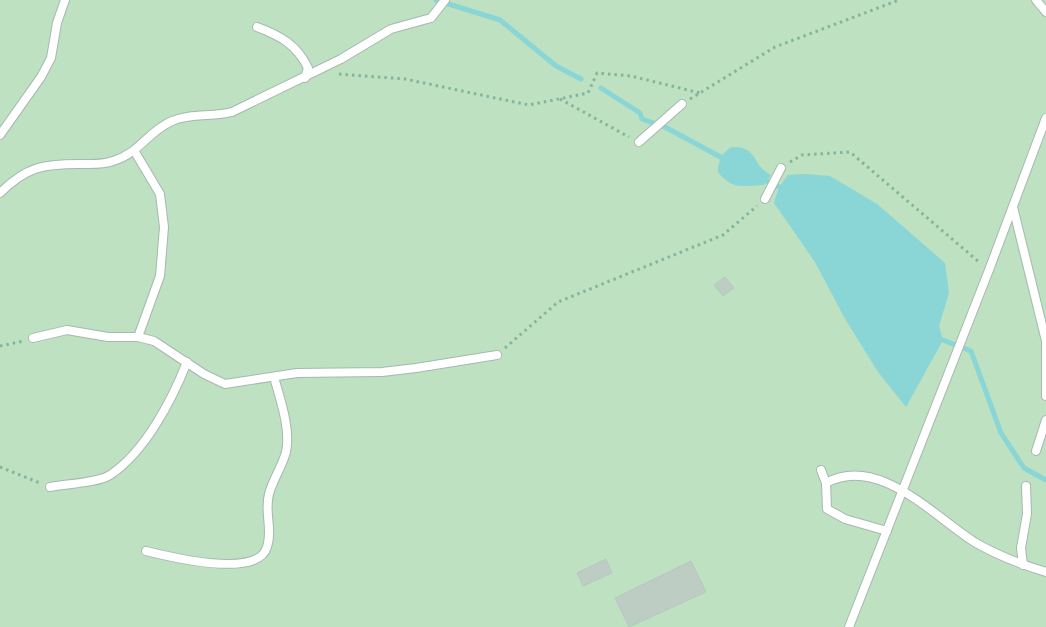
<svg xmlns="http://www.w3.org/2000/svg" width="1046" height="627" font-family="Poppins,sans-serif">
  <rect width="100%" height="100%" fill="#e5efe9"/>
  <rect fill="#bde1c1" x="0" y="0" width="1046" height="627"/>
  <g fill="#8ad5d6">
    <path d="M 731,147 C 759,146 751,165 771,175 L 764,185 C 742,186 732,190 718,172 C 718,160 722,154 731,147 Z"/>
    <polygon points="804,174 830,176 877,204 945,263 949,293 939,326 943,340 906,407 878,372 844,317 815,262 774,203 779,187 788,175"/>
  </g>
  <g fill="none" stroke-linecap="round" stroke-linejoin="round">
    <g stroke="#8ad5d6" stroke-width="5">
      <polyline points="436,0 500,20 556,66 581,79"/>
      <polyline points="601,88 640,113 642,119 665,127 726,160"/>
      <polyline points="761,178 779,187"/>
      <polyline points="943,340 971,351 1001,433 1024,468 1046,480"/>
    </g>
  </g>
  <g fill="#bdcdc4" stroke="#b7c9bf">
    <polygon points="725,277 734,288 723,296 714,285"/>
    <polygon points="606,559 612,573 583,586 577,573"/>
    <polygon points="691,561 706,592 629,627 615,598"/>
  </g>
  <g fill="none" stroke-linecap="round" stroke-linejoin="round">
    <g stroke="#a7b8af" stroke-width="10">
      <g id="lane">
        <polyline points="1036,0 1046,12"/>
        <path d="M 257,27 C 281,36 297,45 308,68 L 305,78"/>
        <polyline points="0,135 41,77 51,58 57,23 65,0"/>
        <polyline points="639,142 682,104"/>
        <polyline points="135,152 160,194 164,227 160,276 138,337"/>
        <path d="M 0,193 C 26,167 43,164 79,164 C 91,164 102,165 113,161 C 140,153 147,132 172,121 C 190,113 213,117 232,112 L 341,59 L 391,29 L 431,18 L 445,0"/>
        <polyline points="765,199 781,168"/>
        <polyline points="1013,207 1046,341 1046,396"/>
        <polyline points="33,338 67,330 108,337 138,337 154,341 204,374 225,384 297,373 382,372 416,368 497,355"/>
        <polyline points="1036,451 1046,420"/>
        <polyline points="821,470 826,483 827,509 845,519 887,531"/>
        <path d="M 826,483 C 879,454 934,517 976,543 C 997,555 1023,565 1046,572"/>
        <path d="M 50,487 C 65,484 98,483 110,475 C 145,452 172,400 187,362"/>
        <path d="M 146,551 C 170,557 258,579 267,547 C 273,529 264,512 269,494 C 273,479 282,467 286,452 C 291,429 280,399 274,377"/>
        <polyline points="1023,565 1021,548 1027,514 1026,486"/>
        <polyline points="849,627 989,270 1046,118"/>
      </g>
    </g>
    <g stroke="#83b49e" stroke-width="3" stroke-dasharray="2.5 4" stroke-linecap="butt">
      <polyline points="339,74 405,79 529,105 588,93 597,73 631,76 700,93"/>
      <polyline points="560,99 629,137"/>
      <polyline points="690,99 775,47 899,0"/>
      <polyline points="790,162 802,155 850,152 979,262"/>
      <polyline points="0,346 24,341"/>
      <polyline points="505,348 558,302 723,235 757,206"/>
      <polyline points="0,467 40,483"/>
    </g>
    <use href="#lane" stroke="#fff" stroke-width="8"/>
  </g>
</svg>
